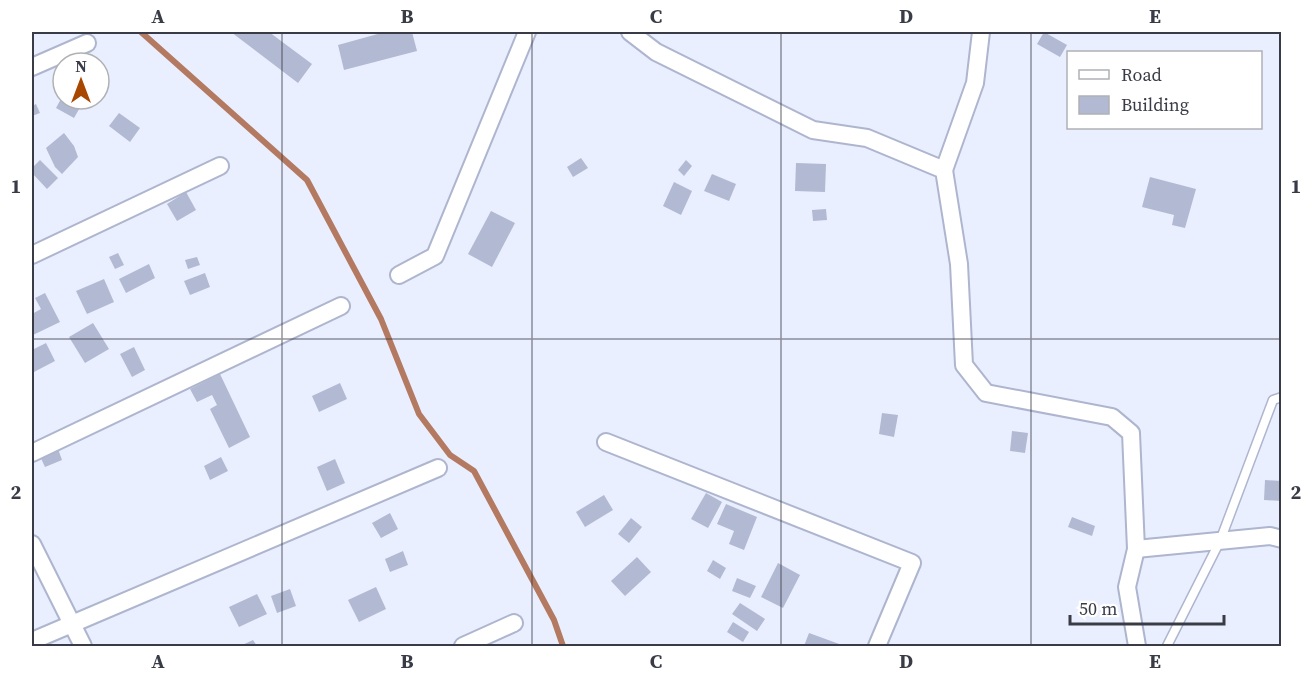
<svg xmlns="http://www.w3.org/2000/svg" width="1313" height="678" font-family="'Source Serif 4',serif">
  <rect width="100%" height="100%" fill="#eaefff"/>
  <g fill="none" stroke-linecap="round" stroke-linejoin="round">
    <polyline stroke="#b47a61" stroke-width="6" points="141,32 307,180 381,319 419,414 450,455 474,471 554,620 563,646"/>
  </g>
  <g fill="#b2b9d2">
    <polygon points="231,32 269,32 312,64 298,83"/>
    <polygon points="385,32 412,32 417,51 344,70 338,45"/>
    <polygon points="1044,32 1067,45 1060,57 1037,44"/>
    <polygon points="71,52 87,63 62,63"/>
    <polygon points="63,95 63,99 72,99 82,104 74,118 56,108"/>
    <polygon points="36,104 40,113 32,116 32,106"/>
    <polygon points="119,113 140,128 130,142 109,126"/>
    <polygon points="64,133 74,146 78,157 62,174 55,167 46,148"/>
    <polygon points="581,158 588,168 573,177 567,167"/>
    <polygon points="40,160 58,178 47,189 32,173 32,168"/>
    <polygon points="686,160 692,166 684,176 678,170"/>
    <polygon points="796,163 826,164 825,192 795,191"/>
    <polygon points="712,174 736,184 729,201 704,191"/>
    <polygon points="1150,177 1196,189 1185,228 1172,225 1174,215 1142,207"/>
    <polygon points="674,182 692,191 681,215 663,206"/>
    <polygon points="186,192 196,210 177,221 167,204"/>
    <polygon points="826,209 827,220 813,221 812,210"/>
    <polygon points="491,211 515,223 492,267 468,254"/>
    <polygon points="118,253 124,265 115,269 109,257"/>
    <polygon points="197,257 200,265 188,269 185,260"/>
    <polygon points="149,264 155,278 126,293 119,279"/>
    <polygon points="205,273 210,287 190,295 184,281"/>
    <polygon points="104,279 114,302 87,314 76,291"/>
    <polygon points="45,293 60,322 33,335 32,332 32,314 41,309 35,298"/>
    <polygon points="93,323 109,349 85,363 69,337"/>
    <polygon points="46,343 55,361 32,373 32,350"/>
    <polygon points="134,347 145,370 132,377 120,354"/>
    <polygon points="220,374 250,437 229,448 210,409 217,405 212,395 197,402 190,389"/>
    <polygon points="340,383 347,399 319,412 312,396"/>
    <polygon points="882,413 898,415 894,437 879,434"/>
    <polygon points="1012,431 1028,433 1025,453 1010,451"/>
    <polygon points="57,446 62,460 45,467 39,454"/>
    <polygon points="221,457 228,471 210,480 204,466"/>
    <polygon points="335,459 345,483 327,491 317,467"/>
    <polygon points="1265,480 1282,481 1282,501 1264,500"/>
    <polygon points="706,493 722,502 708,528 691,519"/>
    <polygon points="604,495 613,510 585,527 576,512"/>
    <polygon points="726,504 757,517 744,550 729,544 734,531 717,524"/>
    <polygon points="390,513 398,529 381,538 372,523"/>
    <polygon points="1072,517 1095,526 1092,536 1068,527"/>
    <polygon points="631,518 642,527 629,543 618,534"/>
    <polygon points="403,551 408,565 390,572 385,559"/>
    <polygon points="637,557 651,572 625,596 611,581"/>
    <polygon points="713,560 726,568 720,579 707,571"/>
    <polygon points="778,563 800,575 783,608 761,597"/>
    <polygon points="737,578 756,586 750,598 732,591"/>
    <polygon points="376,587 386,609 359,622 348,600"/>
    <polygon points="290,589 296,606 277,613 271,596"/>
    <polygon points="257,594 267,614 239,627 229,607"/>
    <polygon points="740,603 765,619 757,631 732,614"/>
    <polygon points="733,622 749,632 743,642 727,632"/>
    <polygon points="809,633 842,645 841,646 804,646"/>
    <polygon points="253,640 257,646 240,646"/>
  </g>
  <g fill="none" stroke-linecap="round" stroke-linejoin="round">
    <g stroke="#aeb5ce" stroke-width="11">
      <polyline id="service" points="1167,646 1220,541 1273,400 1282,397"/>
    </g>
    <g stroke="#aeb5ce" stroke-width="20">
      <g id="minor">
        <polyline points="630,32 656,52 813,130 867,138 944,170 959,264 964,365 986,393 1112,417 1131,433 1136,549 1127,587 1137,646"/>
        <polyline points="32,67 87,43"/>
        <polyline points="944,170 975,83 981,32"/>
        <polyline points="32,255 220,166"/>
        <polyline points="399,275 435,256 527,32"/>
        <polyline points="606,442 912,563 877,646"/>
        <polyline points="32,453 341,306"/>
        <polyline points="32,544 83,646"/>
        <polyline points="1136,549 1270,536 1282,539"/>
        <polyline points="32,641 438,468"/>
        <polyline points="463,646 514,623"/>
      </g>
    </g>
    <use href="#service" stroke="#fff" stroke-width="8"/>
    <use href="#minor" stroke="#fff" stroke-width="16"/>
  </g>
  <path fill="none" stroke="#393c46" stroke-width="1.5" stroke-opacity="0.55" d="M 282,32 L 282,646M 532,32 L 532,646M 781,32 L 781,646M 1031,32 L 1031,646M 32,339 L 1282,339"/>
  <rect width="1313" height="678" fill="none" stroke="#ffffff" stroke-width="66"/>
  <rect x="1067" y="51" width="195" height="78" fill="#ffffff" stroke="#b0b1b5" stroke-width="1.5"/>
  <rect x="1079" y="70" width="30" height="9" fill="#ffffff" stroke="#b0b1b5" stroke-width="1.5"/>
  <text x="1121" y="81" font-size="18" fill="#393c46">Road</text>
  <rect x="1079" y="96" width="30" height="18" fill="#b2b9d2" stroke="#b0b1b5" stroke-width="1.5"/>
  <text x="1121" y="111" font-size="18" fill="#393c46">Building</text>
  <g transform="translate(81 81)"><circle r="28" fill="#ffffff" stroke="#b0b1b5" stroke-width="1.5"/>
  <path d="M0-4.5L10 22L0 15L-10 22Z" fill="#a84701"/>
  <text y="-9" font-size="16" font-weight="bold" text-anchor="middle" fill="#393c46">N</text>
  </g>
  <path d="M1070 615v9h154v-9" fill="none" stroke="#393c46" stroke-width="3"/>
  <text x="1079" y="615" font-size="18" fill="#393c46" stroke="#ffffff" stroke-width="4.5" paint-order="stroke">50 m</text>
  <rect x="33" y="33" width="1247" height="612" fill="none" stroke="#393c46" stroke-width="2"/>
  <g font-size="20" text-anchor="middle" font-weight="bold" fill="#393c46">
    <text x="158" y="23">A</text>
    <text x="407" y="23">B</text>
    <text x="656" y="23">C</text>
    <text x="906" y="23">D</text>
    <text x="1155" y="23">E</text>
    <text x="16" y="193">1</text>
    <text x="1296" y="193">1</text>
    <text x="16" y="499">2</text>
    <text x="1296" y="499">2</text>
    <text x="158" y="668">A</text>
    <text x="407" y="668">B</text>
    <text x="656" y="668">C</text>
    <text x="906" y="668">D</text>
    <text x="1155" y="668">E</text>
  </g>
</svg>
